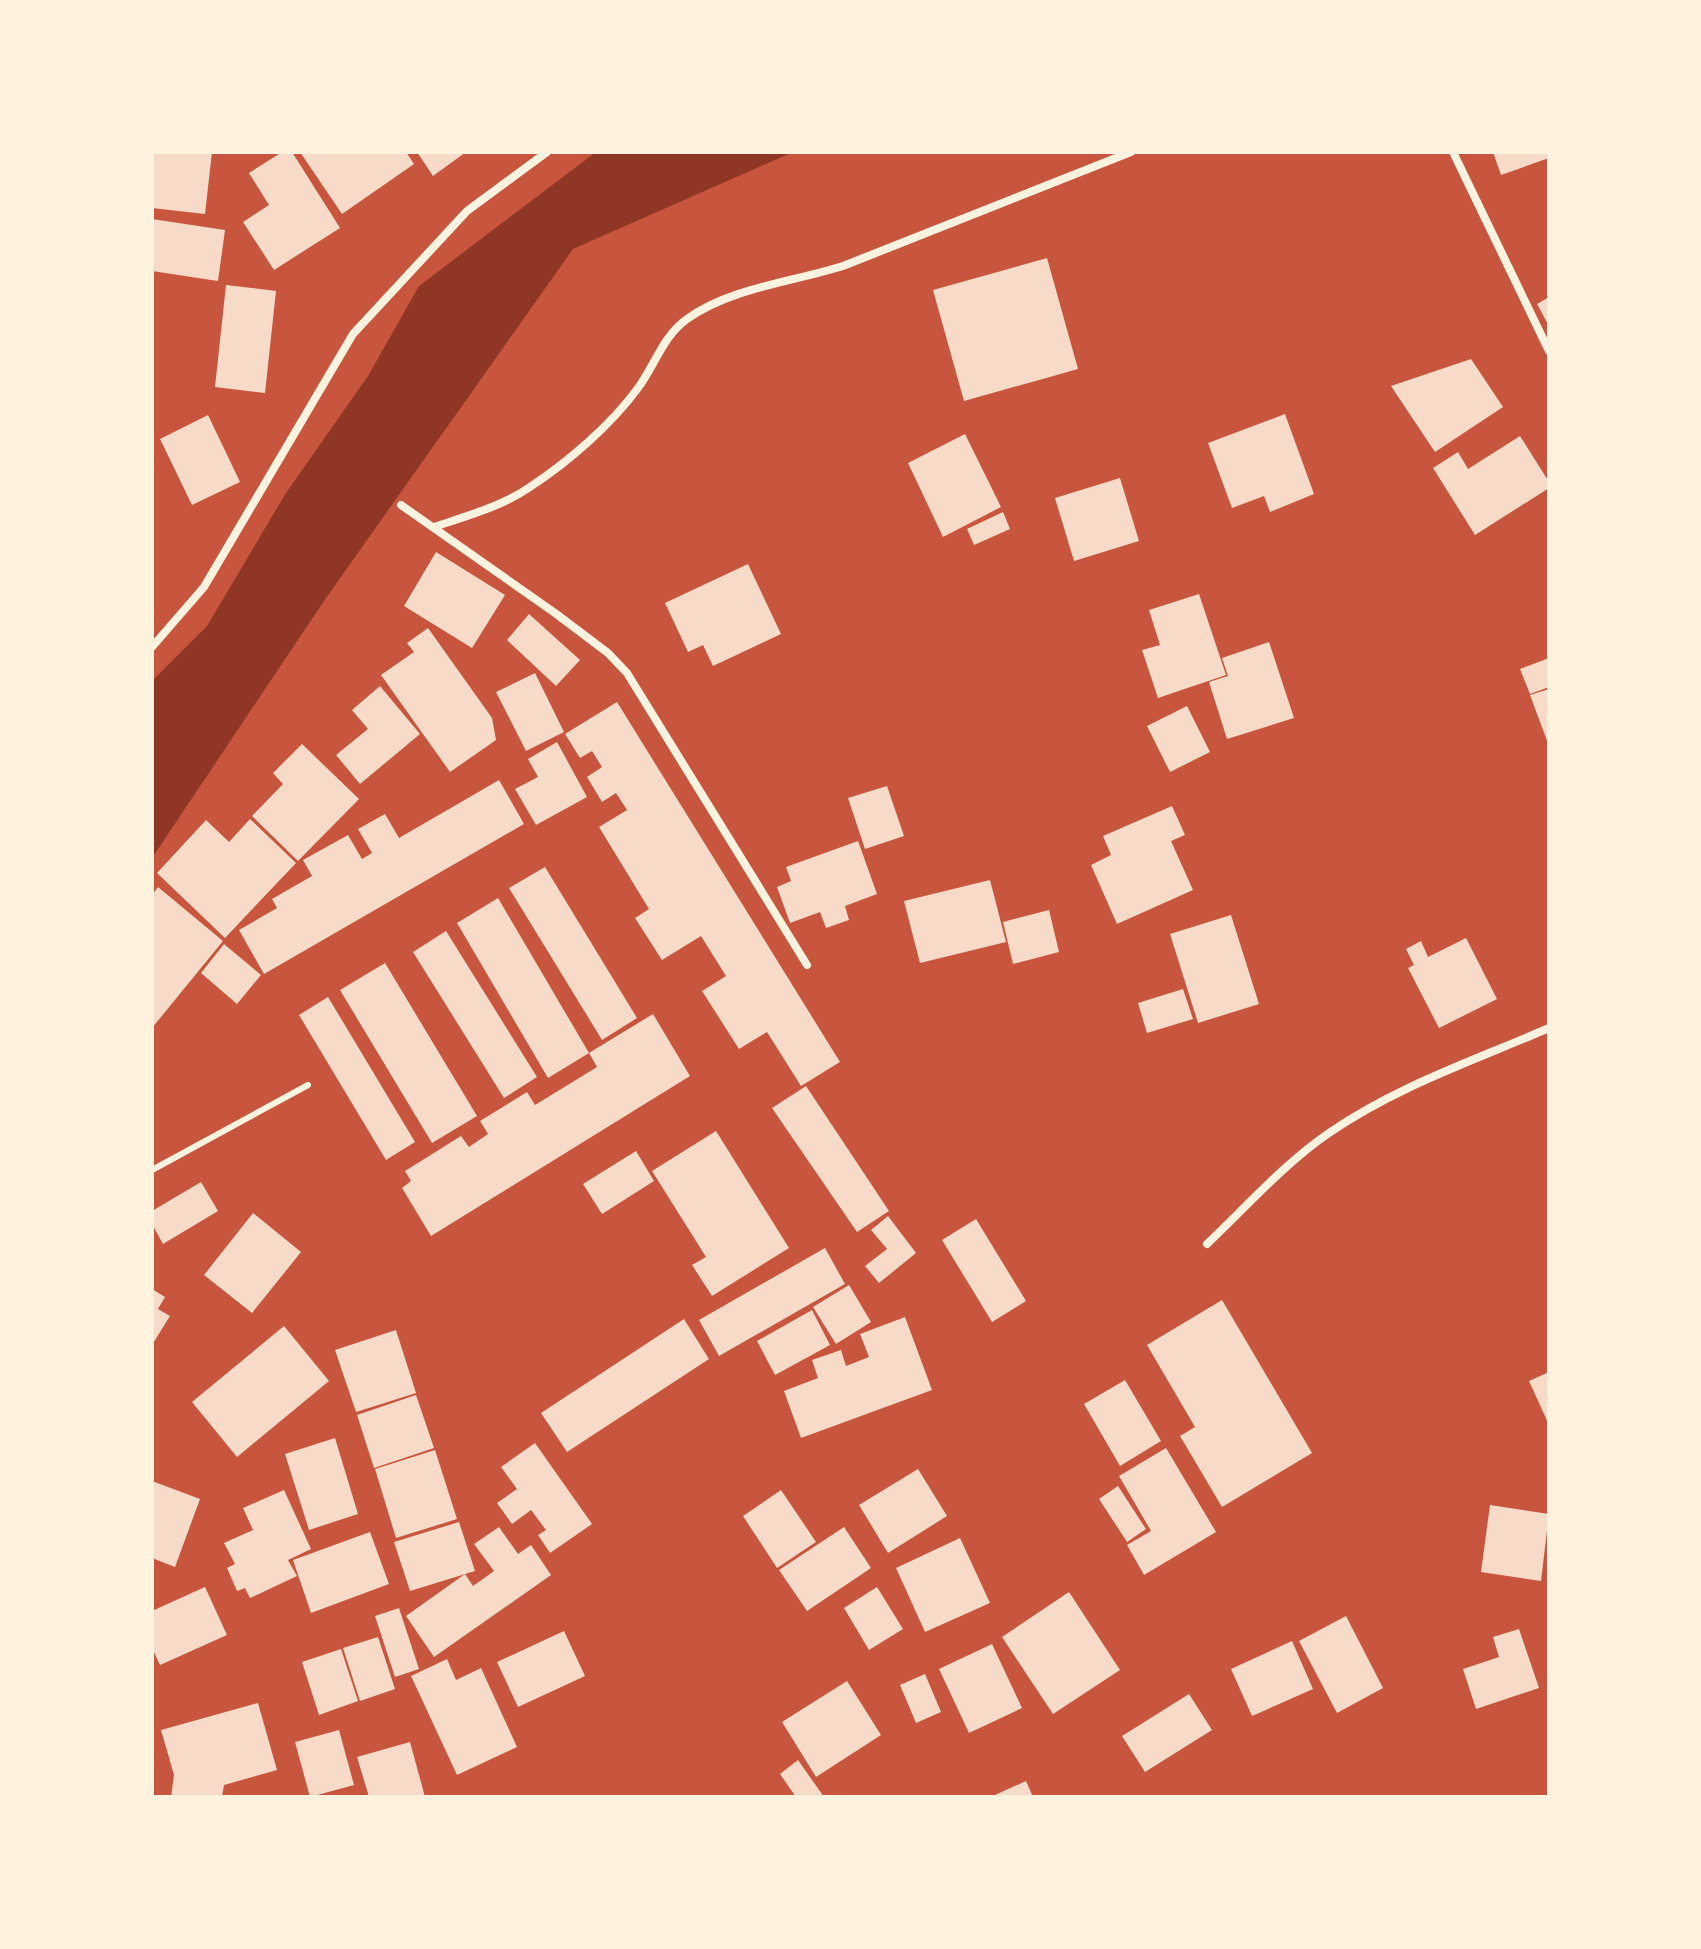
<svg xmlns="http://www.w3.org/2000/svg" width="1701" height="1949" font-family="'Work Sans',sans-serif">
  <rect width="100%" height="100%" fill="#c8553d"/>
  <polygon fill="#8f3625" points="596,152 793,152 573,249 326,598 152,858 152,681 207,626 286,493 368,376 419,286"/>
  <g fill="#f7dbc8">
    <polygon points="152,152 212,152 205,214 152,208"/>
    <polygon points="282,152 292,152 340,228 274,270 243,222 269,205 249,173"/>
    <polygon points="300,152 406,152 414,164 342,214"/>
    <polygon points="417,152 466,152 433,176"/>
    <polygon points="1493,152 1549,152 1549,158 1501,175"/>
    <polygon points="152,219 225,230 218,281 152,271"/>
    <polygon points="1047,258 1078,369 964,401 933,290"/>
    <polygon points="226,285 276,291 265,393 215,387"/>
    <polygon points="1549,297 1549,326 1537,304"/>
    <polygon points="1471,359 1503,407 1435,452 1391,386"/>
    <polygon points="1285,414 1314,494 1270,512 1264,496 1232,508 1208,443"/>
    <polygon points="208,415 240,482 192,505 160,439"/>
    <polygon points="965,434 1001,507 943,537 908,463"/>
    <polygon points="1520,436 1549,482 1549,488 1475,535 1433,468 1458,452 1468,469"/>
    <polygon points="1120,478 1139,541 1074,561 1055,498"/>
    <polygon points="1003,512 1010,529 974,545 967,529"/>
    <polygon points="436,552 505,595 472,648 404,606"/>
    <polygon points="748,564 781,634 713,666 703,645 688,652 665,603"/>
    <polygon points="1199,594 1226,675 1158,698 1142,650 1160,645 1149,610"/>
    <polygon points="529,614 580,660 556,686 507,640"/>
    <polygon points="428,628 492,718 496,740 450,772 381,675 414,652 407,643"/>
    <polygon points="1269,642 1294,718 1227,739 1209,682 1228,676 1222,658"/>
    <polygon points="1549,658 1549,687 1530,694 1520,669"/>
    <polygon points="535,673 564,732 526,751 496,692"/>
    <polygon points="380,686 420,734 360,784 336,755 368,729 352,710"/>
    <polygon points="1549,689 1549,746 1530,695"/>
    <polygon points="617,702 840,1062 801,1086 767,1032 739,1049 702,991 726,976 701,936 662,960 635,918 649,909 599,827 627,810 616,793 602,802 587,777 602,767 592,751 580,758 565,734"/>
    <polygon points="1187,706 1210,752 1170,772 1147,726"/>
    <polygon points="557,742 587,797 536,825 515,789 538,777 528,759"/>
    <polygon points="302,744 359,799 298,861 252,816 283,784 273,773"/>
    <polygon points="499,780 524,824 264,974 239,930 277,908 272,899 312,876 303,860 348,835 362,859 372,853 358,829 385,814 399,838"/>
    <polygon points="887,786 904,836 865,849 848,798"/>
    <polygon points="1172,806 1185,835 1171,841 1193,890 1117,924 1091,865 1111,855 1103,836"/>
    <polygon points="250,819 296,863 225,938 157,873 206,820 229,842"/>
    <polygon points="858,841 877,894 845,906 849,920 826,928 820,912 790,923 777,887 791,881 786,867"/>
    <polygon points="545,867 637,1018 602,1040 509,888"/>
    <polygon points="990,880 1006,942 920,963 904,901"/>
    <polygon points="158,887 223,941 152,1028 152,895"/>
    <polygon points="498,898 589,1053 548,1078 457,923"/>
    <polygon points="1049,910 1059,952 1013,964 1003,922"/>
    <polygon points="1231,915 1259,1004 1198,1023 1170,934"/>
    <polygon points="446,931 537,1077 504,1098 413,952"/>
    <polygon points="1466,938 1497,999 1439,1028 1408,968 1414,965 1406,949 1421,941 1428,957"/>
    <polygon points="224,944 261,975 237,1004 201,973"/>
    <polygon points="385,963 477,1116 432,1143 340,990"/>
    <polygon points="1183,989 1193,1019 1147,1033 1138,1003"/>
    <polygon points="328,997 415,1142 386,1160 299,1015"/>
    <polygon points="653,1014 690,1076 431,1236 402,1188 411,1181 405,1171 461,1136 469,1147 488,1134 480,1121 527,1092 535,1105 597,1067 589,1053"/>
    <polygon points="806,1086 889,1211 857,1232 772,1108"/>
    <polygon points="716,1131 789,1248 712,1296 692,1265 706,1257 652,1171"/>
    <polygon points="636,1151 654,1181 602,1214 583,1184"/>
    <polygon points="201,1182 218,1211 163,1244 152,1224 152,1211"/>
    <polygon points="253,1213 301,1252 252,1313 204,1275"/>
    <polygon points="888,1216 916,1253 879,1283 865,1266 887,1249 871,1230"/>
    <polygon points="976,1219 1026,1301 992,1322 942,1240"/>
    <polygon points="825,1248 845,1284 719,1356 699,1320"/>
    <polygon points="849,1285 871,1322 836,1344 813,1307"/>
    <polygon points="152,1289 165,1297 158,1309 170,1316 152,1345"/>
    <polygon points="1222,1300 1312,1453 1222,1507 1180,1436 1195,1427 1147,1345"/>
    <polygon points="812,1310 830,1345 775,1375 757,1341"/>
    <polygon points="905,1317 932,1390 801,1438 784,1391 818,1378 812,1360 841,1350 846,1366 869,1357 860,1334"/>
    <polygon points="684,1319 709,1359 567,1452 541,1413"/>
    <polygon points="284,1326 329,1381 237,1457 192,1402"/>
    <polygon points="396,1330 416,1393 356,1412 335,1350"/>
    <polygon points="1549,1372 1549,1425 1529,1381"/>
    <polygon points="1125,1380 1161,1441 1120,1466 1084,1404"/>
    <polygon points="416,1395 434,1448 374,1468 357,1415"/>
    <polygon points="335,1438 358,1514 309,1530 285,1454"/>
    <polygon points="535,1443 592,1524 550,1553 538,1535 546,1530 531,1510 512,1524 497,1503 517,1489 501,1467"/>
    <polygon points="1166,1448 1216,1532 1144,1575 1127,1545 1151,1531 1119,1476"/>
    <polygon points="435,1450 457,1519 396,1538 375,1469"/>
    <polygon points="918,1469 947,1516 888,1553 859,1505"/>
    <polygon points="152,1481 200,1499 175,1567 152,1558"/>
    <polygon points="1118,1486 1146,1529 1127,1542 1099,1499"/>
    <polygon points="284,1490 311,1549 288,1560 297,1576 250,1598 245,1588 237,1591 227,1568 235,1564 224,1543 253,1530 243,1508"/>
    <polygon points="781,1490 816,1542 777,1568 743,1516"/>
    <polygon points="1490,1505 1549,1514 1541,1581 1481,1572"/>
    <polygon points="459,1522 475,1571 410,1591 394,1542"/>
    <polygon points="499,1527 518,1554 531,1545 551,1575 434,1657 406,1616 465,1574 473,1586 494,1571 474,1544"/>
    <polygon points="844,1527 871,1568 807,1611 779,1570"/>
    <polygon points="370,1532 389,1584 311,1613 293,1560"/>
    <polygon points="960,1538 990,1603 925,1632 896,1568"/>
    <polygon points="205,1587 227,1635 160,1665 152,1648 152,1611"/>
    <polygon points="877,1587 903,1629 869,1650 844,1608"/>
    <polygon points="1069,1592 1120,1670 1053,1714 1002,1637"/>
    <polygon points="399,1608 419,1669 395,1677 375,1616"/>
    <polygon points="1346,1616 1383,1688 1337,1713 1299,1641"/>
    <polygon points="1519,1629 1539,1688 1476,1709 1463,1669 1499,1657 1493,1637"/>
    <polygon points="564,1631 585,1676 518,1707 497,1662"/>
    <polygon points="378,1637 395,1689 360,1701 343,1648"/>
    <polygon points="1292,1641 1313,1689 1252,1716 1231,1669"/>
    <polygon points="992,1644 1022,1708 969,1733 939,1669"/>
    <polygon points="341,1649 358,1701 319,1715 302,1662"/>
    <polygon points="447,1659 456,1680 481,1668 517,1747 457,1775 411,1676"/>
    <polygon points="925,1674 941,1712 916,1723 900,1685"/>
    <polygon points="847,1681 881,1735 816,1777 782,1722"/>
    <polygon points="1189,1694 1212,1730 1145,1772 1122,1736"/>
    <polygon points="258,1703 277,1770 224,1785 222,1797 171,1797 174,1775 161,1730"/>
    <polygon points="339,1730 354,1785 310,1797 295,1742"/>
    <polygon points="410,1742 425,1797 369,1797 357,1757"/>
    <polygon points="798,1760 824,1797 796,1797 780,1774"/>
    <polygon points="1026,1781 1033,1797 996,1797 995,1795"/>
  </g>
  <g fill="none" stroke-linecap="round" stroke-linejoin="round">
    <polyline stroke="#fff3e0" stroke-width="6" points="152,1170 308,1085"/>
    <g stroke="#fff3e0" stroke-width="8">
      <polyline points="1453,152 1549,351"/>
      <polyline points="401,505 555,613 608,653 627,673 807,965"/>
      <path d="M 434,527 C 466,516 501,507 530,487 C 568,462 611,425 638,388 C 655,365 663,336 687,319 C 730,288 792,282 843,266 L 1131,152"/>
      <polyline points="152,647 204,587 353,334 467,211 547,152"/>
      <path d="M 1207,1244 C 1245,1208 1286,1162 1329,1133 C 1395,1087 1475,1060 1549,1028"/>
    </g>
  </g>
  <rect width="1701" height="1949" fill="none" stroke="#fff3e0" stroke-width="308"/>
</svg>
